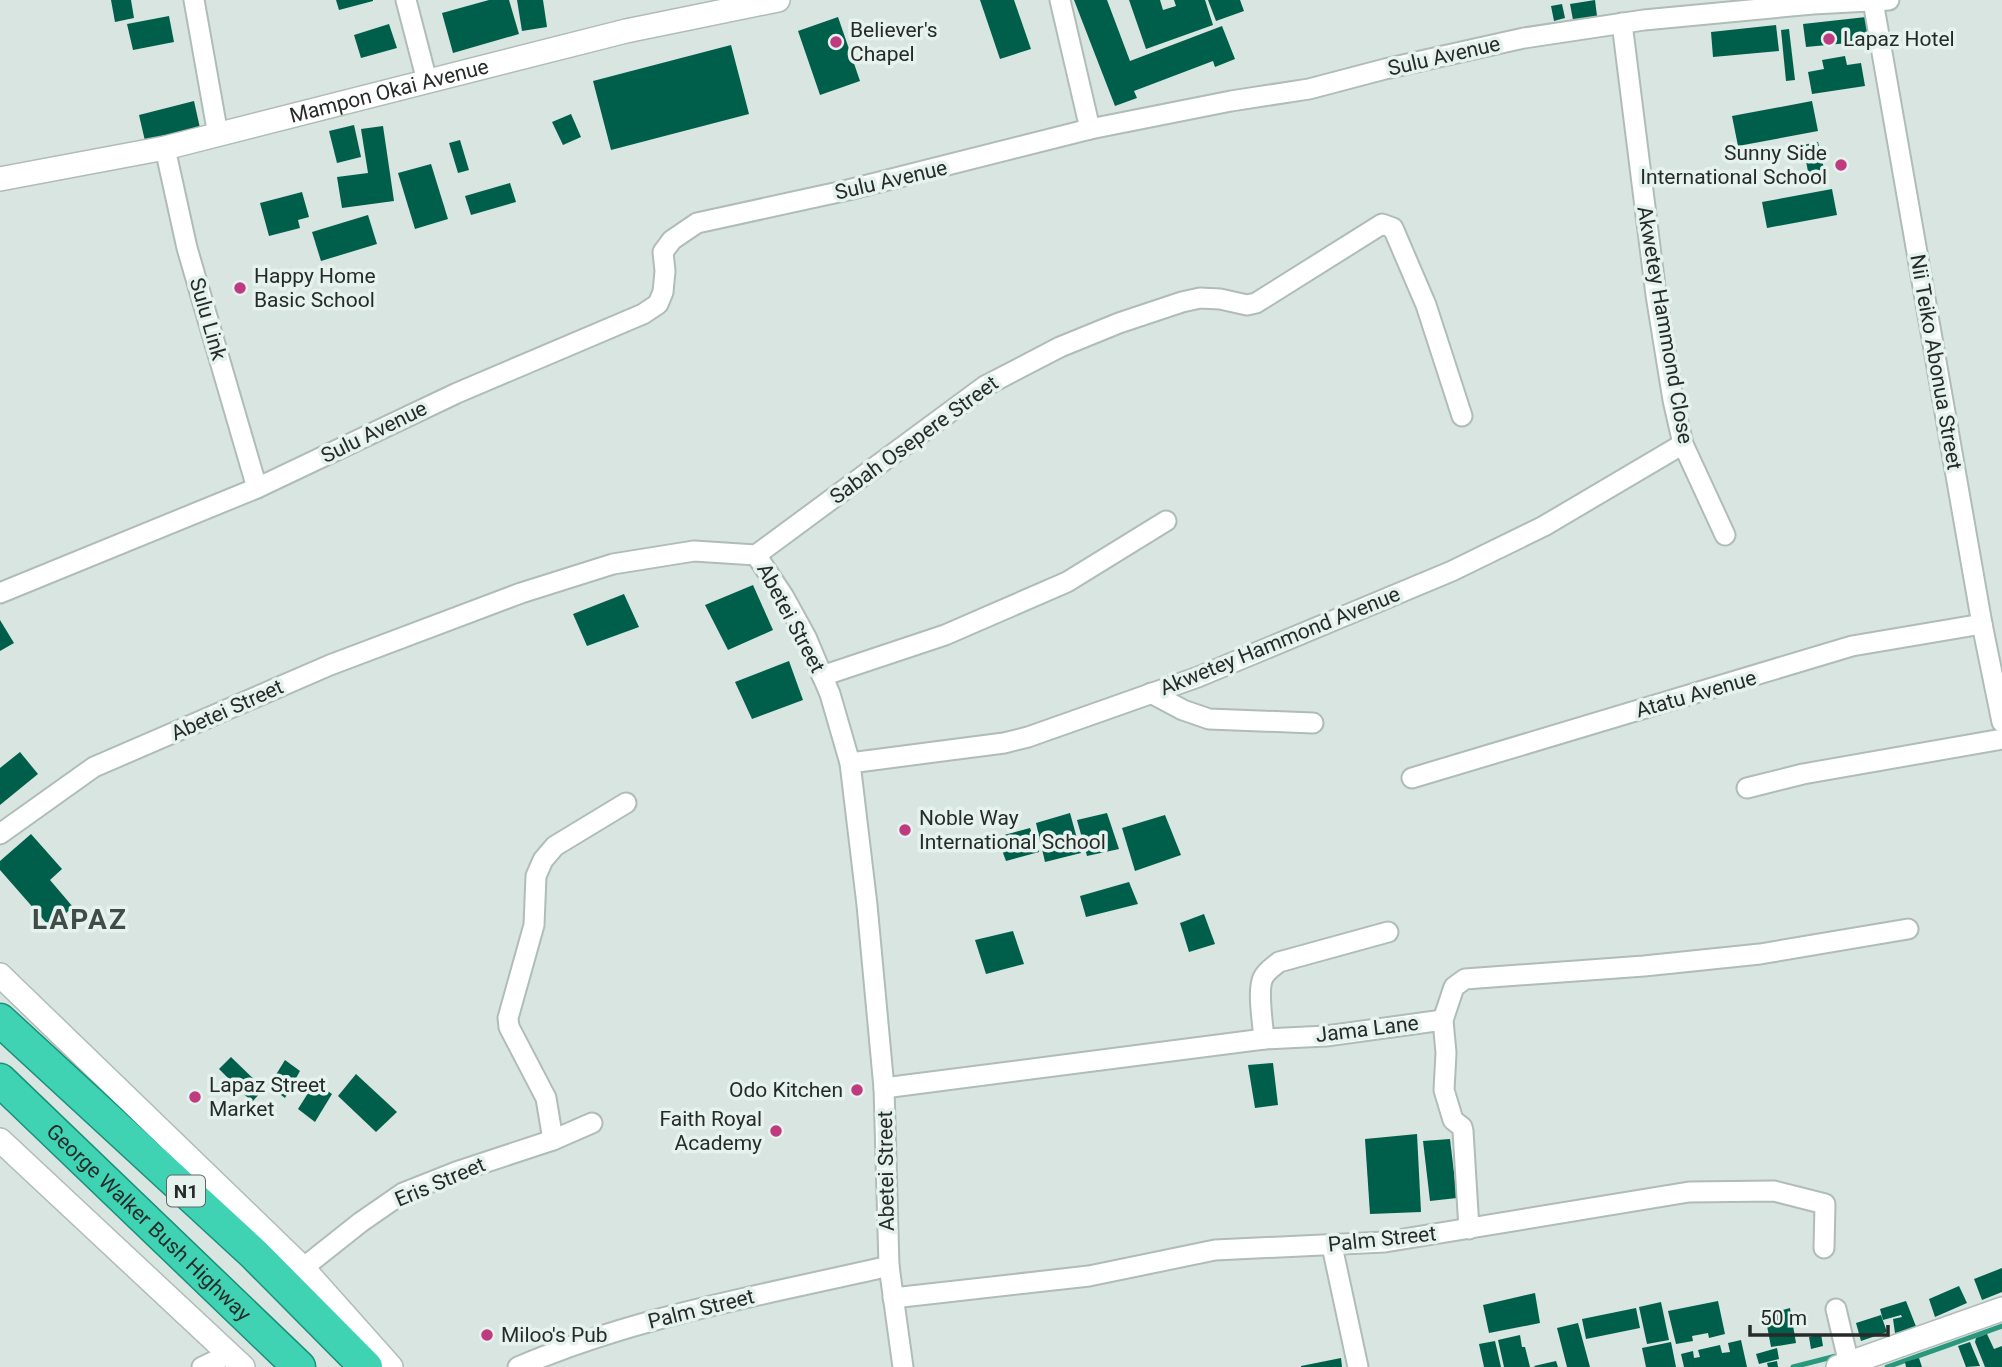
<svg xmlns="http://www.w3.org/2000/svg" width="2002" height="1367" font-family="Roboto,sans-serif">
  <rect width="100%" height="100%" fill="#d8e5e0"/>
  <g fill="none" stroke-linecap="round" stroke-linejoin="round">
    <g stroke="#29987c" stroke-width="5">
      <polyline points="1793,1367 1840,1355"/>
      <polyline points="1887,1367 2002,1326"/>
    </g>
  </g>
  <g fill="#005f4b">
    <polygon points="111,0 131,0 134,18 115,22"/>
    <polygon points="336,0 373,0 373,1 339,10"/>
    <polygon points="489,0 509,0 519,34 453,53 442,13"/>
    <polygon points="517,0 543,0 547,27 522,31"/>
    <polygon points="980,0 1014,0 1031,49 1000,59"/>
    <polygon points="1074,0 1107,0 1130,61 1222,26 1235,59 1215,67 1213,61 1134,91 1137,98 1115,106"/>
    <polygon points="1129,0 1160,0 1163,10 1176,6 1174,0 1205,0 1213,25 1146,49"/>
    <polygon points="1208,0 1240,0 1244,11 1216,21"/>
    <polygon points="1595,0 1597,16 1573,20 1570,4"/>
    <polygon points="1562,4 1565,18 1554,21 1551,6"/>
    <polygon points="169,16 174,42 133,50 127,24"/>
    <polygon points="838,17 860,81 820,95 798,31"/>
    <polygon points="1866,17 1869,41 1806,47 1803,24"/>
    <polygon points="389,24 397,48 361,58 354,35"/>
    <polygon points="1776,25 1779,51 1713,57 1711,32"/>
    <polygon points="1789,29 1795,80 1786,81 1781,30"/>
    <polygon points="731,45 749,114 611,150 593,81"/>
    <polygon points="1845,56 1847,65 1861,63 1865,86 1812,94 1808,72 1824,69 1822,60"/>
    <polygon points="194,101 200,128 145,141 139,115"/>
    <polygon points="1812,101 1818,131 1738,146 1732,116"/>
    <polygon points="571,114 581,137 563,145 552,122"/>
    <polygon points="354,125 361,157 337,163 329,131"/>
    <polygon points="383,126 394,201 342,208 337,177 368,173 361,129"/>
    <polygon points="460,140 469,170 458,173 449,143"/>
    <polygon points="1818,142 1825,173 1809,177 1803,145"/>
    <polygon points="431,164 448,219 415,229 398,173"/>
    <polygon points="510,183 516,202 471,215 465,196"/>
    <polygon points="1832,189 1837,215 1767,228 1762,202"/>
    <polygon points="302,192 309,217 298,220 300,228 269,236 260,203"/>
    <polygon points="368,215 377,244 321,261 312,232"/>
    <polygon points="753,585 773,630 728,650 705,605"/>
    <polygon points="624,594 639,627 587,646 573,614"/>
    <polygon points="0,620 14,643 0,651"/>
    <polygon points="789,661 803,700 752,719 735,682"/>
    <polygon points="20,752 38,774 0,805 0,768"/>
    <polygon points="1070,813 1081,853 1045,862 1036,823"/>
    <polygon points="1107,813 1119,849 1087,856 1077,820"/>
    <polygon points="1165,815 1181,855 1135,871 1122,828"/>
    <polygon points="1030,828 1039,852 1006,861 997,837"/>
    <polygon points="31,834 62,869 50,880 73,907 50,927 0,870 0,861"/>
    <polygon points="1129,882 1138,904 1086,917 1080,896"/>
    <polygon points="1204,914 1215,944 1189,952 1180,923"/>
    <polygon points="1013,931 1024,964 986,974 975,940"/>
    <polygon points="231,1057 264,1089 252,1102 219,1069"/>
    <polygon points="285,1060 300,1071 285,1098 269,1086"/>
    <polygon points="1273,1063 1278,1105 1255,1108 1248,1065"/>
    <polygon points="356,1074 397,1112 376,1132 338,1096"/>
    <polygon points="315,1082 332,1094 315,1122 298,1109"/>
    <polygon points="1417,1134 1421,1212 1370,1214 1365,1139"/>
    <polygon points="1450,1139 1457,1198 1430,1201 1423,1141"/>
    <polygon points="2002,1268 2002,1292 1982,1300 1974,1279"/>
    <polygon points="1959,1286 1967,1303 1935,1317 1929,1299"/>
    <polygon points="1535,1293 1540,1323 1489,1333 1483,1305"/>
    <polygon points="1718,1301 1725,1334 1709,1338 1708,1333 1692,1336 1693,1341 1676,1344 1668,1311"/>
    <polygon points="1906,1301 1917,1329 1895,1333 1893,1319 1902,1317 1901,1315 1883,1320 1880,1309"/>
    <polygon points="1661,1302 1669,1340 1647,1344 1639,1307"/>
    <polygon points="1636,1308 1640,1328 1586,1339 1582,1319"/>
    <polygon points="1790,1308 1796,1343 1771,1347 1765,1315"/>
    <polygon points="1881,1315 1887,1332 1861,1341 1856,1323"/>
    <polygon points="1578,1323 1590,1367 1567,1367 1557,1328"/>
    <polygon points="1821,1334 1823,1346 1811,1349 1809,1337"/>
    <polygon points="1987,1334 1994,1349 2002,1346 2002,1367 1985,1367 1975,1342 1976,1338"/>
    <polygon points="1520,1335 1522,1347 1525,1347 1530,1367 1504,1367 1498,1340"/>
    <polygon points="1741,1340 1747,1367 1684,1367 1681,1354 1693,1351 1694,1358 1700,1357 1698,1350 1720,1345 1722,1353 1730,1352 1728,1343"/>
    <polygon points="1495,1341 1501,1367 1484,1367 1479,1344"/>
    <polygon points="1671,1342 1676,1367 1646,1367 1642,1348"/>
    <polygon points="1970,1342 1972,1347 1980,1366 1966,1367 1958,1346"/>
    <polygon points="1777,1348 1779,1359 1759,1364 1756,1354"/>
    <polygon points="1341,1358 1342,1367 1301,1367 1301,1366"/>
    <polygon points="1919,1358 1922,1367 1906,1367 1905,1362"/>
    <polygon points="1556,1361 1558,1367 1535,1367 1534,1366"/>
    <polygon points="1777,1361 1778,1367 1768,1367 1767,1363"/>
  </g>
  <g fill="none" stroke-linecap="round" stroke-linejoin="round">
    <g stroke="#afbcb7" stroke-width="23">
      <g id="minor">
        <polyline points="194,0 218,135"/>
        <polyline points="406,0 427,81"/>
        <polyline points="1060,0 1090,129"/>
        <polyline points="1873,1 1982,624 2002,722"/>
        <polyline points="1622,23 1656,295 1673,400 1683,444 1725,535"/>
        <polyline points="165,148 187,248 257,488"/>
        <polyline points="756,555 985,386 1060,347 1119,323 1182,302 1200,298 1220,299 1247,305 1256,303 1382,224 1393,228 1426,305 1462,416"/>
        <polyline points="756,555 784,597 806,637 830,694 850,763 867,905 884,1088 889,1266 903,1367"/>
        <polyline points="0,593 257,488 457,393 643,314 658,304 663,292 665,271 663,252 672,240 697,223 848,190 1090,129 1231,101 1309,89 1385,69 1524,38 1644,20 1813,4 1889,0"/>
        <polyline points="822,676 945,635 1067,582 1166,521"/>
        <polyline points="1151,693 1183,710 1209,719 1313,723"/>
        <polyline points="850,763 1004,743 1028,737 1198,677 1452,571 1544,526 1683,444"/>
        <polyline points="1412,778 1852,646 1982,624"/>
        <polyline points="1747,788 1803,774 2002,739"/>
        <polyline points="0,834 94,767 330,665 521,593 613,564 694,551 756,555"/>
        <path d="M 1264,1039 C 1263,1025 1257,990 1263,978 C 1266,971 1273,967 1279,962 L 1388,932"/>
        <polyline points="884,1088 1264,1039 1326,1036 1443,1020"/>
        <polyline points="553,1140 546,1098 509,1027 508,1018 534,925 536,876 543,860 555,846 626,803"/>
        <polyline points="1469,1229 1463,1131 1462,1127 1453,1120 1444,1090 1446,1053 1443,1020 1454,987 1465,979 1644,966 1760,954 1908,929"/>
        <polyline points="1332,1246 1358,1367"/>
        <polyline points="303,1268 361,1222 403,1193 456,1172 553,1140 592,1123"/>
        <polyline points="893,1298 1089,1276 1215,1250 1385,1242 1689,1192 1774,1191 1825,1204 1824,1248"/>
        <polyline points="1836,1309 1849,1364"/>
        <polyline points="202,1367 229,1354"/>
        <path d="M 518,1367 C 636,1316 764,1295 889,1266"/>
      </g>
    </g>
    <g stroke="#afbcb7" stroke-width="26">
      <g id="tertiary">
        <path id="s1" d="M 0,179 L 165,148 L 626,31 L 778,0"/>
        <polyline points="0,975 303,1268 391,1367"/>
        <polyline points="0,1140 243,1367"/>
        <polyline points="1838,1367 2002,1309"/>
      </g>
    </g>
    <g stroke="#179177" stroke-width="35">
      <g id="trunk">
        <polyline points="0,1020 254,1254 366,1367"/>
        <path id="s2" d="M 0,1080 L 299,1367"/>
      </g>
    </g>
    <use href="#minor" stroke="#fff" stroke-width="19"/>
    <use href="#tertiary" stroke="#fff" stroke-width="23"/>
    <use href="#trunk" stroke="#3fd3b4" stroke-width="32"/>
  </g>
  <g fill="#bf3b80" stroke="#e5f2ed" stroke-width="2.5">
    <circle cx="1829" cy="39" r="7"/>
    <circle cx="836" cy="42" r="7"/>
    <circle cx="1841" cy="165" r="7"/>
    <circle cx="240" cy="288" r="7"/>
    <circle cx="905" cy="830" r="7"/>
    <circle cx="857" cy="1090" r="7"/>
    <circle cx="195" cy="1097" r="7"/>
    <circle cx="776" cy="1131" r="7"/>
    <circle cx="487" cy="1335" r="7"/>
  </g>
  <g text-anchor="middle" stroke-width="7" stroke-linejoin="round" paint-order="stroke">
    <rect fill="#e5f2ed" stroke="#5f6764" stroke-width="2" x="167" y="1175.5" width="38" height="31" rx="5"/>
    <g font-size="19" font-weight="bold" fill="#262b29">
      <text x="186" y="1198">N1</text>
    </g>
    <g font-size="21" fill="#262b29" stroke="#e5f2ed" text-anchor="start">
      <text x="850" y="37">Believer's<tspan x="850" dy="24">Chapel</tspan></text>
      <text x="1843" y="46">Lapaz Hotel</text>
      <text x="1827" y="160" text-anchor="end">Sunny Side<tspan x="1827" dy="24">International School</tspan></text>
      <text x="254" y="283">Happy Home<tspan x="254" dy="24">Basic School</tspan></text>
      <text x="919" y="825">Noble Way<tspan x="919" dy="24">International School</tspan></text>
      <text x="209" y="1092">Lapaz Street<tspan x="209" dy="24">Market</tspan></text>
      <text x="843" y="1097" text-anchor="end">Odo Kitchen</text>
      <text x="762" y="1126" text-anchor="end">Faith Royal<tspan x="762" dy="24">Academy</tspan></text>
      <text x="501" y="1342">Miloo's Pub</text>
    </g>
    <g font-size="21" fill="#262b29" stroke="#e5f2ed">
      <text transform="translate(1444 56) rotate(-13)" y="7">Sulu Avenue</text>
      <text dy="7" stroke="none"><textPath href="#s1" startOffset="399">Mampon Okai Avenue</textPath></text>
      <text transform="translate(891 180) rotate(-13)" y="7">Sulu Avenue</text>
      <text transform="translate(208 319) rotate(74)" y="7">Sulu Link</text>
      <text transform="translate(1665 325) rotate(80)" y="7">Akwetey Hammond Close</text>
      <text transform="translate(1936 362) rotate(80)" y="7">Nii Teiko Abonua Street</text>
      <text transform="translate(374 432) rotate(-26)" y="7">Sulu Avenue</text>
      <text transform="translate(914 440) rotate(-36)" y="7">Sabah Osepere Street</text>
      <text transform="translate(791 618) rotate(62)" y="7">Abetei Street</text>
      <text transform="translate(1280 641) rotate(-22)" y="7">Akwetey Hammond Avenue</text>
      <text transform="translate(1696 694) rotate(-16)" y="7">Atatu Avenue</text>
      <text transform="translate(227 710) rotate(-24)" y="7">Abetei Street</text>
      <text transform="translate(1367 1029) rotate(-7)" y="7">Jama Lane</text>
      <text transform="translate(886 1171) rotate(-91)" y="7">Abetei Street</text>
      <text transform="translate(440 1182) rotate(-23)" y="7">Eris Street</text>
      <text dy="7" stroke="none"><textPath href="#s2" startOffset="206">George Walker Bush Highway</textPath></text>
      <text transform="translate(1382 1239) rotate(-6)" y="7">Palm Street</text>
      <text transform="translate(701 1309) rotate(-14)" y="7">Palm Street</text>
    </g>
    <g font-size="28" font-weight="bold" letter-spacing="2" fill="#414c48" stroke="#e5f2ed">
      <text x="80" y="929">LAPAZ</text>
    </g>
  </g>
  <path d="M1750 1325v10h138v-10" fill="none" stroke="#262b29" stroke-width="3.5"/>
  <text x="1760" y="1325" font-size="21" fill="#262b29" stroke="#e5f2ed" stroke-width="5" paint-order="stroke">50 m</text>
</svg>
